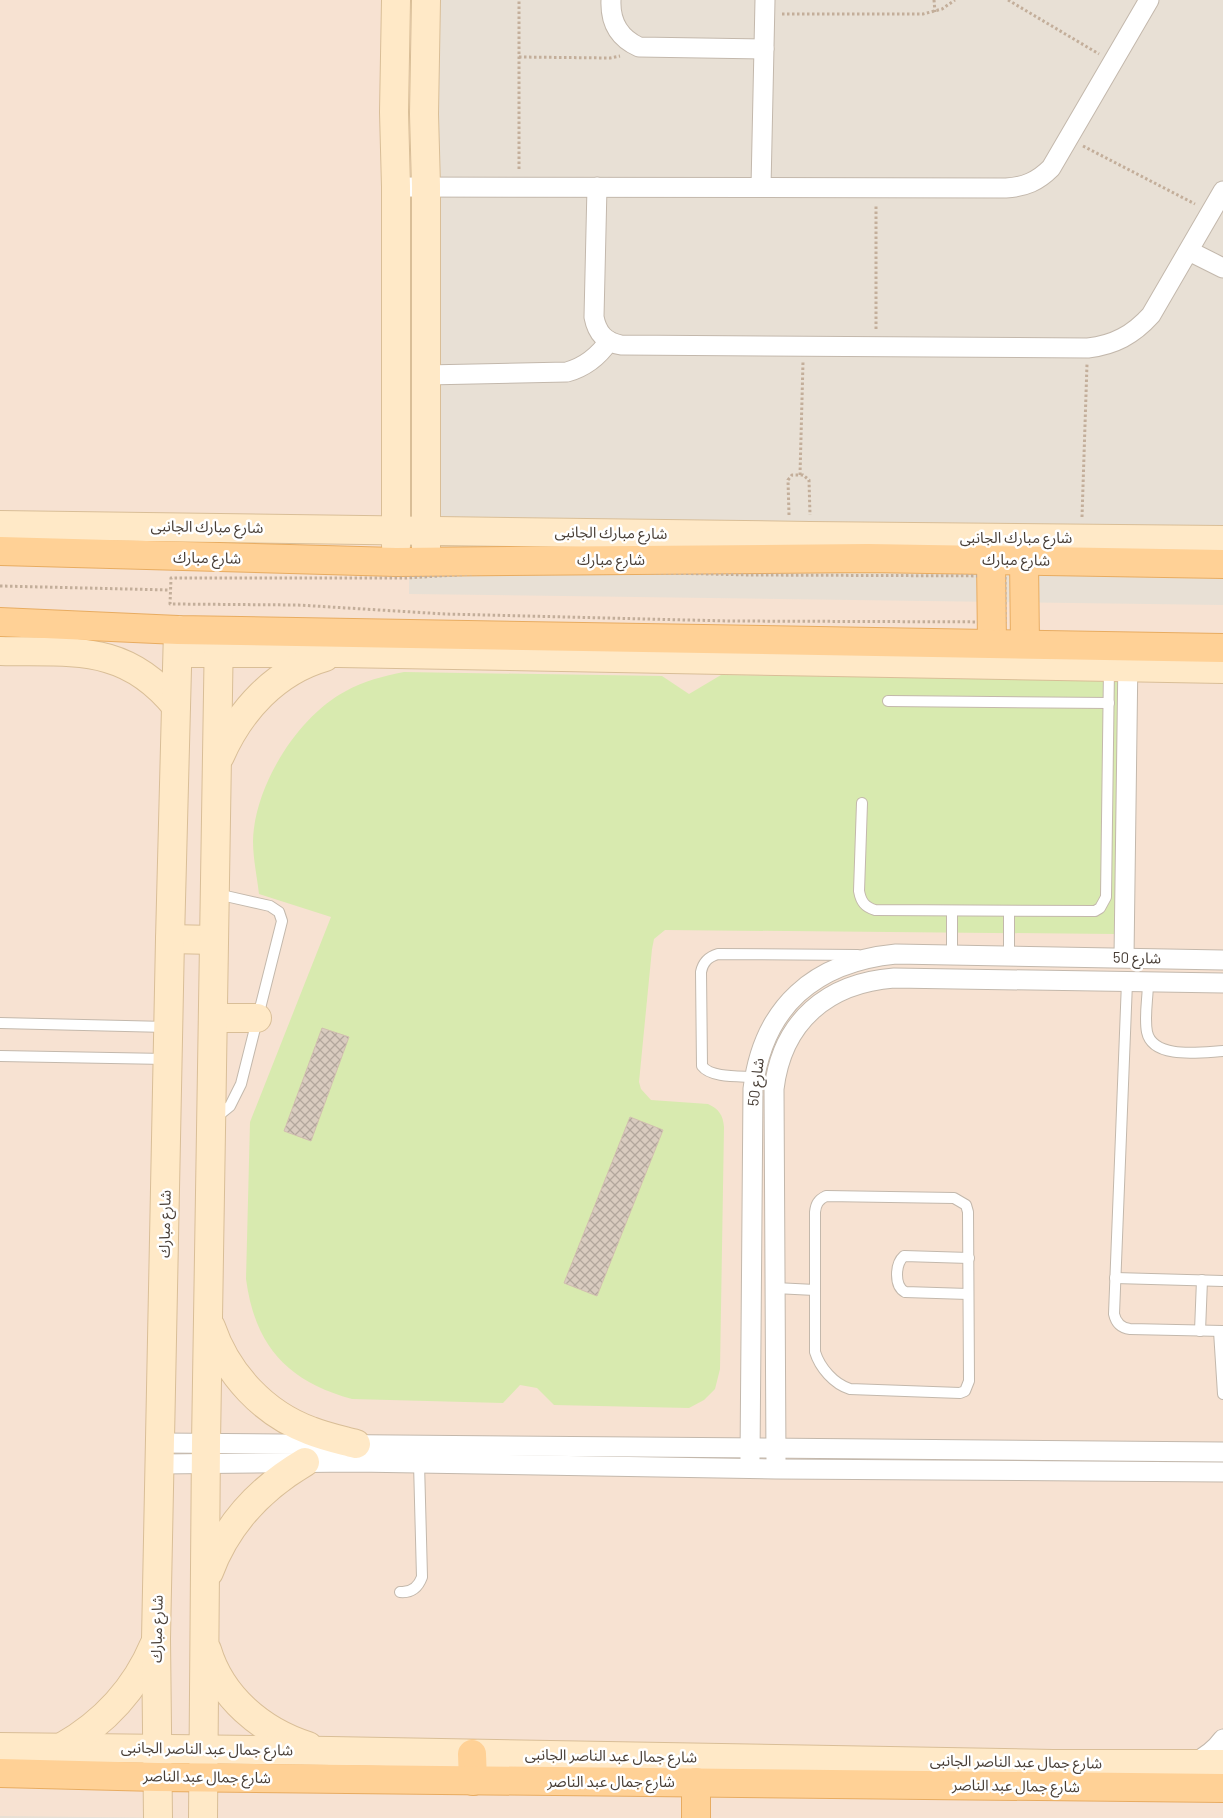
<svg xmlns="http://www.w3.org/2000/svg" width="1223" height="1818" font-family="Barlow,'Noto Sans Arabic',sans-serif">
  <defs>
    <pattern id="building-cross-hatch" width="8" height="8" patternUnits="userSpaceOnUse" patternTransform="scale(1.25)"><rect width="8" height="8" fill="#d9cbbf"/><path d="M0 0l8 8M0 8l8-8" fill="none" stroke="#b2a69c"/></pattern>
  </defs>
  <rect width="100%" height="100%" fill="#f4eee7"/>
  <rect fill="#e8e0d5" x="0" y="0" width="1223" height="1818"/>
  <polygon fill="#f7e2d2" points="0,0 415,0 409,594 1223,605 1223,1818 182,1818 0,1816"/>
  <path fill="#d8eaaf" d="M 404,672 L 662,676 L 689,694 L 721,675 L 1118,680 L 1115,934 L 665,930 L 654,939 L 652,949 L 639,1082 L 641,1089 L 651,1100 L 708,1104 C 719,1109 723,1115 724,1127 L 720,1369 L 715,1389 L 704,1400 L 689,1408 L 554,1405 L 537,1388 L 520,1385 L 503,1403 L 352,1399 C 287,1381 255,1346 246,1279 L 250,1122 L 331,917 L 259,894 C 257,877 253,858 253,841 C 254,786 298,716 346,691 C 363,681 384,676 404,672 Z"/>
  <g fill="url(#building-cross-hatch)" stroke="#d1bfaf">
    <polygon points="322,1028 349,1037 311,1141 284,1131"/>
    <polygon points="630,1117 663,1130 597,1296 564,1283"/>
  </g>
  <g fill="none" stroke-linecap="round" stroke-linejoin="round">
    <g stroke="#c3b8ac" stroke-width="12">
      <g id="lane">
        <polyline points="888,701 1109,703"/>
        <path d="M 862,803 L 859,891 C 861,902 865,907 875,910 L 1095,911 L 1100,908 L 1106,897 L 1109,668"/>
        <polyline points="952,911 952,955"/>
        <polyline points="1009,911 1009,956"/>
        <path d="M 1127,982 L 1114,1314 C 1116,1323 1121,1328 1130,1329 L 1223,1331"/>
        <path d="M 1148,982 C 1148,998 1144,1017 1147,1032 C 1153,1060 1202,1052 1223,1051"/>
        <polyline points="0,1023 167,1027"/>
        <polyline points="0,1056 166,1059"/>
        <path d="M 754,1077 C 740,1076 711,1078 702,1066 L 701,972 C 703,962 708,957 718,954 L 858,955"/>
        <polyline points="214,1119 230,1106 241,1084 282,921 279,912 270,906 217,894"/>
        <path d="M 826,1196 L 954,1198 L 966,1205 L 968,1212 L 969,1381 L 965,1391 L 960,1393 L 850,1389 C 834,1384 820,1368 815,1352 L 815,1212 C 816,1204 818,1200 826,1196 Z"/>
        <polyline points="1115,1278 1223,1281"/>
        <polyline points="775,1288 815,1290"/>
        <path d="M 968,1294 L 905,1292 C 894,1286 895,1264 904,1256 L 969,1258"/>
        <polyline points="1200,1331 1202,1280"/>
        <polyline points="1219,1331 1223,1394"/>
        <path d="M 400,1592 C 411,1593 418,1588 422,1577 L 419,1463"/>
      </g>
    </g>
    <g stroke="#c3b8ac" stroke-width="21">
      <g id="street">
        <path d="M 611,0 C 610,22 619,38 639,47 L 764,49"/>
        <path d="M 396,187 L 1006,188 C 1025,187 1038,181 1051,168 L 1149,0"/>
        <path d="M 597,187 L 594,317 C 597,333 605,342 621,345 L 1088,348 C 1114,345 1133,335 1151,315 L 1223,191"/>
        <polyline points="761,187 765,0"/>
        <polyline points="1189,251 1223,268"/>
        <path d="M 426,375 L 567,372 C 585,367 598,357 609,341"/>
        <polyline points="1124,957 1128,655"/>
        <polyline points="160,1443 1223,1452"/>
        <path d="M 750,1459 L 753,1089 C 763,1006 815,962 896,954 L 1223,960"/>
        <path d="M 776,1460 L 774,1089 C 782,1021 828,983 894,978 L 1223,983"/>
        <polyline points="160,1464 356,1462 776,1469 1223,1472"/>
        <path d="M 1193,1763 C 1206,1757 1215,1750 1223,1739"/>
      </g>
    </g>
    <g stroke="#d9be97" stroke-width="30">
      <g id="secondary">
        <polyline points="0,525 810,536 1223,540"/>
        <polyline points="396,546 396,187 394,112 396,0"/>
        <polyline points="426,548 426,186 424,114 426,0"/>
        <path d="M 0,651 C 73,653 125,643 176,706"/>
        <polyline points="178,653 339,653 1223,669"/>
        <path d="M 220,756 C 240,710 276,671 325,657"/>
        <polyline points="170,939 214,940"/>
        <polyline points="213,1018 257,1018"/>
        <path d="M 211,1327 C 227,1374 264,1414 311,1431 C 326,1437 341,1440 356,1444"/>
        <path d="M 209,1572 C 227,1523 261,1488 305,1462"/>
        <path d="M 207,1650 C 221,1697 261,1731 308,1746"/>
        <polyline points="0,1747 331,1751 1053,1764 1223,1764"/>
        <path d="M 62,1747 C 104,1723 135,1690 154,1645"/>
        <polyline points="158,1818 156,1639 170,939 178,630"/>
        <polyline points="203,1818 206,1443 219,631"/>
      </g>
    </g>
    <g stroke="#e8ac61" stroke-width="30">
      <g id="primary">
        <polyline points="0,551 396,562 868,558 1223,564"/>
        <polyline points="991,560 992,644"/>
        <polyline points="1024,560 1025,644"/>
        <polyline points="0,622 178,630 1223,648"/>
        <polyline points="472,1754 473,1781"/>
        <polyline points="0,1773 157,1777 1223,1788"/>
        <polyline points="696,1782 696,1818"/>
      </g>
    </g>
    <g stroke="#c3ae9a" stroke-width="3" stroke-dasharray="2.5 2.5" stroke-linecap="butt">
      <polyline points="934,0 935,12"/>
      <polyline points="1008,0 1099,54"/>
      <polyline points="782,14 923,14 942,9 955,0"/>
      <polyline points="519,57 610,58 620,56"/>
      <polyline points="1083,146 1195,204"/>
      <polyline points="519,169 519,0"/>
      <polyline points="876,329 876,205"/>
      <polyline points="800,475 803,362"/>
      <polyline points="789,515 788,480 792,475 803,475 809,480 810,515"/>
      <polyline points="1082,517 1087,364"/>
      <polygon points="541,570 751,575 1005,576 1005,622 728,621 445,614 298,605 170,604 171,578 406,578"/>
      <polyline points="0,586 170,590"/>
    </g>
    <use href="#lane" stroke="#fff" stroke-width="10"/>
    <use href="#street" stroke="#fff" stroke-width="19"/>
    <use href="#secondary" stroke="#ffe9c7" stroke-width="28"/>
    <use href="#primary" stroke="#ffd196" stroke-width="28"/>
  </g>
  <g text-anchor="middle" stroke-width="5" stroke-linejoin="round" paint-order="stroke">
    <g font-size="15" fill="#483e36" stroke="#fff">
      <text transform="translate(207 527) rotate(1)" y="5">شارع مبارك الجانبى</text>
      <text transform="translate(611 533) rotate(1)" y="5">شارع مبارك الجانبى</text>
      <text x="1016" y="543">شارع مبارك الجانبى</text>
      <text transform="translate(207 558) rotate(1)" y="5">شارع مبارك</text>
      <text x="611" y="565">شارع مبارك</text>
      <text transform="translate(1016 560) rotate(1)" y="5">شارع مبارك</text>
      <text transform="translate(1137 958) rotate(1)" y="5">شارع 50</text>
      <text transform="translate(756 1082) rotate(-83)" y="5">شارع 50</text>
      <text transform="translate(165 1224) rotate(-89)" y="5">شارع مبارك</text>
      <text transform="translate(157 1629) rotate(-89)" y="5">شارع مبارك</text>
      <text transform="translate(207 1749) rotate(1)" y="5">شارع جمال عبد الناصر الجانبى</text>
      <text transform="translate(611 1756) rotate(1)" y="5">شارع جمال عبد الناصر الجانبى</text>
      <text transform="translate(1016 1762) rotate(1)" y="5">شارع جمال عبد الناصر الجانبى</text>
      <text transform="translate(207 1777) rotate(1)" y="5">شارع جمال عبد الناصر</text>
      <text x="611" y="1787">شارع جمال عبد الناصر</text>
      <text transform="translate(1016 1786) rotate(1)" y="5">شارع جمال عبد الناصر</text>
    </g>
  </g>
</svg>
